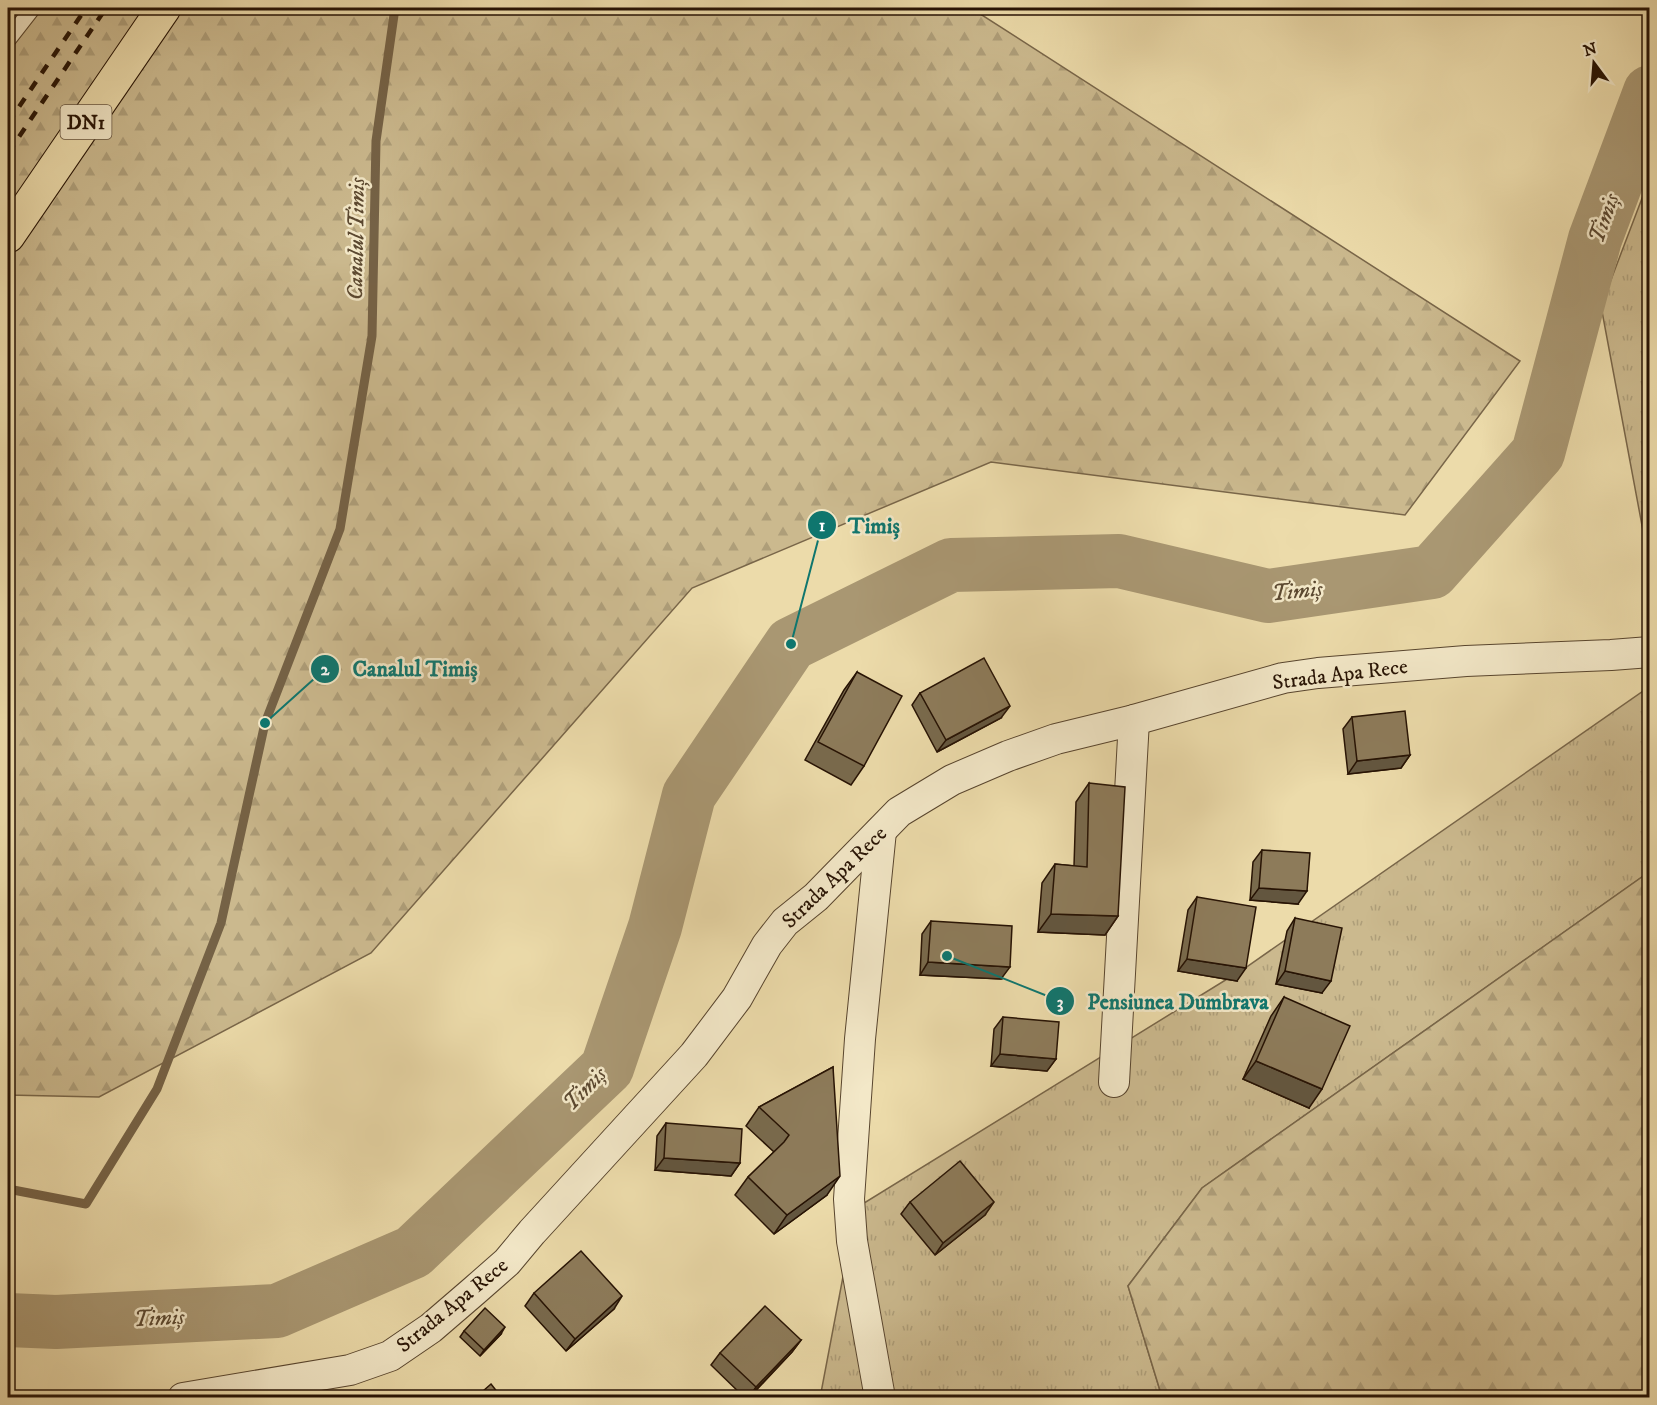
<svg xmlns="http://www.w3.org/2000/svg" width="1657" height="1405" font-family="'IM FELL DW Pica',serif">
  <defs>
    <pattern id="grass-tufts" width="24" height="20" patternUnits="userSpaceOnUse" patternTransform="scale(1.5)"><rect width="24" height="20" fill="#cbb98e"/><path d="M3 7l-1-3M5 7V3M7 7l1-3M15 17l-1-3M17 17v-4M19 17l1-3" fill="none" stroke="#ae9e79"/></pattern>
    <pattern id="forest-firs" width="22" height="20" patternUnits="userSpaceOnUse" patternTransform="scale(1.5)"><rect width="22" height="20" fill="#cbb98e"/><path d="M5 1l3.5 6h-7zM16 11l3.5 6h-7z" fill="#ae9e79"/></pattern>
  </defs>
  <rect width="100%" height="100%" fill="#ecdbaa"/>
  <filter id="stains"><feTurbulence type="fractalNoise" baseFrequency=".00333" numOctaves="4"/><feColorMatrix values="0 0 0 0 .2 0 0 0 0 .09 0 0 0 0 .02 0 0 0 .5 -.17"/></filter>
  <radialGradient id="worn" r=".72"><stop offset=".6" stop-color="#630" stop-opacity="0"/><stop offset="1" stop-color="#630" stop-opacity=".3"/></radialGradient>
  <g fill="url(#grass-tufts)" stroke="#796649" stroke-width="1.5">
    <polygon points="1649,180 1650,180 1649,563 1601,306"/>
    <polygon points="1649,687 1649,872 1202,1188 1128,1286 1162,1397 820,1398 856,1208 1245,968"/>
  </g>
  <g fill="url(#forest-firs)" stroke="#796649" stroke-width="1.5">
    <polygon points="8,8 971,8 1520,361 1405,515 991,462 692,588 371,953 99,1097 8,1095"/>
    <polygon points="1649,872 1649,1397 1162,1397 1128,1286 1202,1188"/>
  </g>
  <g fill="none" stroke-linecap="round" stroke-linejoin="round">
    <polyline stroke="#756246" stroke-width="9" points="8,1189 86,1204 157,1089 221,923 265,723 340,529 372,336 376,141 395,8"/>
    <polyline stroke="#a99772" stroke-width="54" points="8,1320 56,1322 277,1311 413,1252 607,1068 655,927 689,795 791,644 951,565 1119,561 1268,596 1432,572 1538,453 1595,239 1650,92"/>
    <g stroke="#58452e" stroke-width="17">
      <polyline id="lane" points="8,40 33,8"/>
    </g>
    <g stroke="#58452e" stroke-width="32">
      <g id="street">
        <polyline points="1114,1082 1134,720"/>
        <polyline points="183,1398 350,1370 390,1356 431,1328 474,1291 507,1262 532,1232 694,1055 737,998 767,945 785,922 816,897 899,812 952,780 1008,756 1056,739 1134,720 1283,678 1318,673 1466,661 1611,655 1650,652"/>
        <polyline points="880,1398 852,1241 849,1199 860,1039 881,831"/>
      </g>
    </g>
    <g stroke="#271304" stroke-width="35">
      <polyline id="highway" points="8,236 164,8"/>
    </g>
    <use href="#lane" stroke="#f3e8c8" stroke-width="15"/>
    <use href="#street" stroke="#f3e8c8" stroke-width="30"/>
    <use href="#highway" stroke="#ecdbaa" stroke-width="33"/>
    <g stroke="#271304" stroke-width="4.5" stroke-dasharray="10 10" stroke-linecap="butt">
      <polyline points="8,123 86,8"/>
      <polyline points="8,153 106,8"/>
    </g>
  </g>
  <g fill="#796a4d" stroke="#271304" stroke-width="1.5">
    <polygon points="857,672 864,766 851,785 805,760 844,690"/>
    <polygon points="920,693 1001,718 937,752 912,705"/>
    <polygon points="1352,717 1410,755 1401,768 1348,774 1343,729"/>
    <polygon points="1089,783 1118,916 1105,935 1038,932 1042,883 1055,864 1074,866 1076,802"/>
    <polygon points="1262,850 1298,904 1250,900 1253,862"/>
    <polygon points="1197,897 1237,981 1178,971 1188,910"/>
    <polygon points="1295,918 1322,993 1276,984 1287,931"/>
    <polygon points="931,921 1001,979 920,975 922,934"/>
    <polygon points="1284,997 1309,1108 1243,1079 1271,1016"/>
    <polygon points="1003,1017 1056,1059 1047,1071 991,1066 994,1029"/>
    <polygon points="833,1067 827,1195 774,1234 735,1195 748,1177 774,1152 746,1126 759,1107"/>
    <polygon points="666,1123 740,1163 731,1176 655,1170 657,1136"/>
    <polygon points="910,1202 985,1215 935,1255 901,1214"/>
    <polygon points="534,1293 614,1309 566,1351 525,1306"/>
    <polygon points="464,1331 501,1334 480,1356 460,1337"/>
    <polygon points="801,1340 792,1352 749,1398 745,1398 711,1365 720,1353"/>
  </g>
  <g fill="#63563f" stroke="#271304" stroke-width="1.5">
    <polygon points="1010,706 1001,718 937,752 946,740"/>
    <polygon points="1410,755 1401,768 1348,774 1357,761"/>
    <polygon points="1259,888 1307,891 1298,904 1250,900"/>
    <polygon points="1051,914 1118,916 1105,935 1038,932"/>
    <polygon points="1187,959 1246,968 1237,981 1178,971"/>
    <polygon points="928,962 1010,967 1001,979 920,975"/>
    <polygon points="1285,971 1331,981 1322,993 1276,984"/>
    <polygon points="1000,1054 1056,1059 1047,1071 991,1066"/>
    <polygon points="1256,1061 1322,1089 1309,1108 1243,1079"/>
    <polygon points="664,1158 740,1163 731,1176 655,1170"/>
    <polygon points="840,1176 827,1195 774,1234 787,1215"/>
    <polygon points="994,1202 985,1215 935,1255 943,1243"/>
    <polygon points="622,1296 614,1309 566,1351 575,1339"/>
    <polygon points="505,1327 501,1334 480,1356 484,1350"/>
    <polygon points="801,1340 792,1352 748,1398 756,1387"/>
  </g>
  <g fill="#8d7b5a" stroke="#271304" stroke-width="1.5">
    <polygon points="984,658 1010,706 946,740 920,693"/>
    <polygon points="857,672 902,696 864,766 818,742"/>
    <polygon points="1405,711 1410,755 1357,761 1352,717"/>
    <polygon points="1089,783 1125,787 1118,916 1051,914 1055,864 1087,867"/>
    <polygon points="1262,850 1310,853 1307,891 1259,888"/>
    <polygon points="1197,897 1256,907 1246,968 1187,959"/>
    <polygon points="1295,918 1342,928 1331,981 1285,971"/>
    <polygon points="931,921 1012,926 1010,967 928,962"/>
    <polygon points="1284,997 1350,1026 1322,1089 1256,1061"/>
    <polygon points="1003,1017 1059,1022 1056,1059 1000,1054"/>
    <polygon points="833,1067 840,1176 787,1215 748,1177 784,1142 789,1135 759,1107"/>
    <polygon points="666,1123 742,1129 740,1163 664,1158"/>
    <polygon points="960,1161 994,1202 943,1243 910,1202"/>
    <polygon points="581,1251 622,1296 575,1339 534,1293"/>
    <polygon points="765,1306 801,1340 756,1387 720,1353"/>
    <polygon points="485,1308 505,1327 484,1350 464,1331"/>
    <polygon points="491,1384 502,1398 475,1398"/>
  </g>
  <g text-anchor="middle" stroke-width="5" stroke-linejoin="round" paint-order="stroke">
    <rect fill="#f3e8c8" stroke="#64533f" stroke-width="1.5" x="60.5" y="105" width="51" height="34" rx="4.5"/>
    <g font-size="20" font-weight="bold" fill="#271304">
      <text x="86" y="129">DN1</text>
    </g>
    <g font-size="21" fill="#271304" stroke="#f3e8c8">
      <text transform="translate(1340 674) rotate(-7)" y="7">Strada Apa Rece</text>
      <text transform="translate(834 877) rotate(-44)" y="7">Strada Apa Rece</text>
      <text transform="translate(452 1305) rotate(-39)" y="7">Strada Apa Rece</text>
    </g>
    <g font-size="22" font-style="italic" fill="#5b4830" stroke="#f3e8c8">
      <text transform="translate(1603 218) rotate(-71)" y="8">Timiș</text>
      <text transform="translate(355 239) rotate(-89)" y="8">Canalul Timiș</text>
      <text transform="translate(1297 590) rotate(-6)" y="8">Timiș</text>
      <text transform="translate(584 1088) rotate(-46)" y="8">Timiș</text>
      <text transform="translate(159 1317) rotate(-3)" y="8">Timiș</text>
    </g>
  </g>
  <path fill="none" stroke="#0f766e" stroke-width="2" d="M791 644L822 525M265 723L325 669M947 956L1060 1001"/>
  <g fill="#0f766e" stroke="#f3e8c8" stroke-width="2">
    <circle cx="791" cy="644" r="6"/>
    <circle cx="265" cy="723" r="6"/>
    <circle cx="947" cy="956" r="6"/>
    <circle cx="822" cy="525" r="15"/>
    <circle cx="325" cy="669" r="15"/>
    <circle cx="1060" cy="1001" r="15"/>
  </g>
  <g font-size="18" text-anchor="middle" font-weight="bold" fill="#fff">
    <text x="822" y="531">1</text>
    <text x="325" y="675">2</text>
    <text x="1060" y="1008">3</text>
  </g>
  <g font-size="22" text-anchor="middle" font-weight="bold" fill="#0f766e" stroke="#f3e8c8" stroke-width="5" stroke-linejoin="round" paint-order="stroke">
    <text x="874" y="533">Timiș</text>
    <text x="415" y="676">Canalul Timiș</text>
    <text x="1178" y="1009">Pensiunea Dumbrava</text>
  </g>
  <rect width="1657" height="1405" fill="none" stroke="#ecdbaa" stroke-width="30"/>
  <rect x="9" y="9" width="1639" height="1387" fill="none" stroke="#271304" stroke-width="3"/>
  <rect x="15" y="15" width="1627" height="1375" fill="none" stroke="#271304" stroke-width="1.5"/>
  <g transform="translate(1594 63) rotate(344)" stroke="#f3e8c8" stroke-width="4.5" paint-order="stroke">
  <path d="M0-4.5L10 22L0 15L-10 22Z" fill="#271304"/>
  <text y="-9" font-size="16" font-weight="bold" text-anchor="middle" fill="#271304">N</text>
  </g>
  <rect width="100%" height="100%" filter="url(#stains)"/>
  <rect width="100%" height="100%" fill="url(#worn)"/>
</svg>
